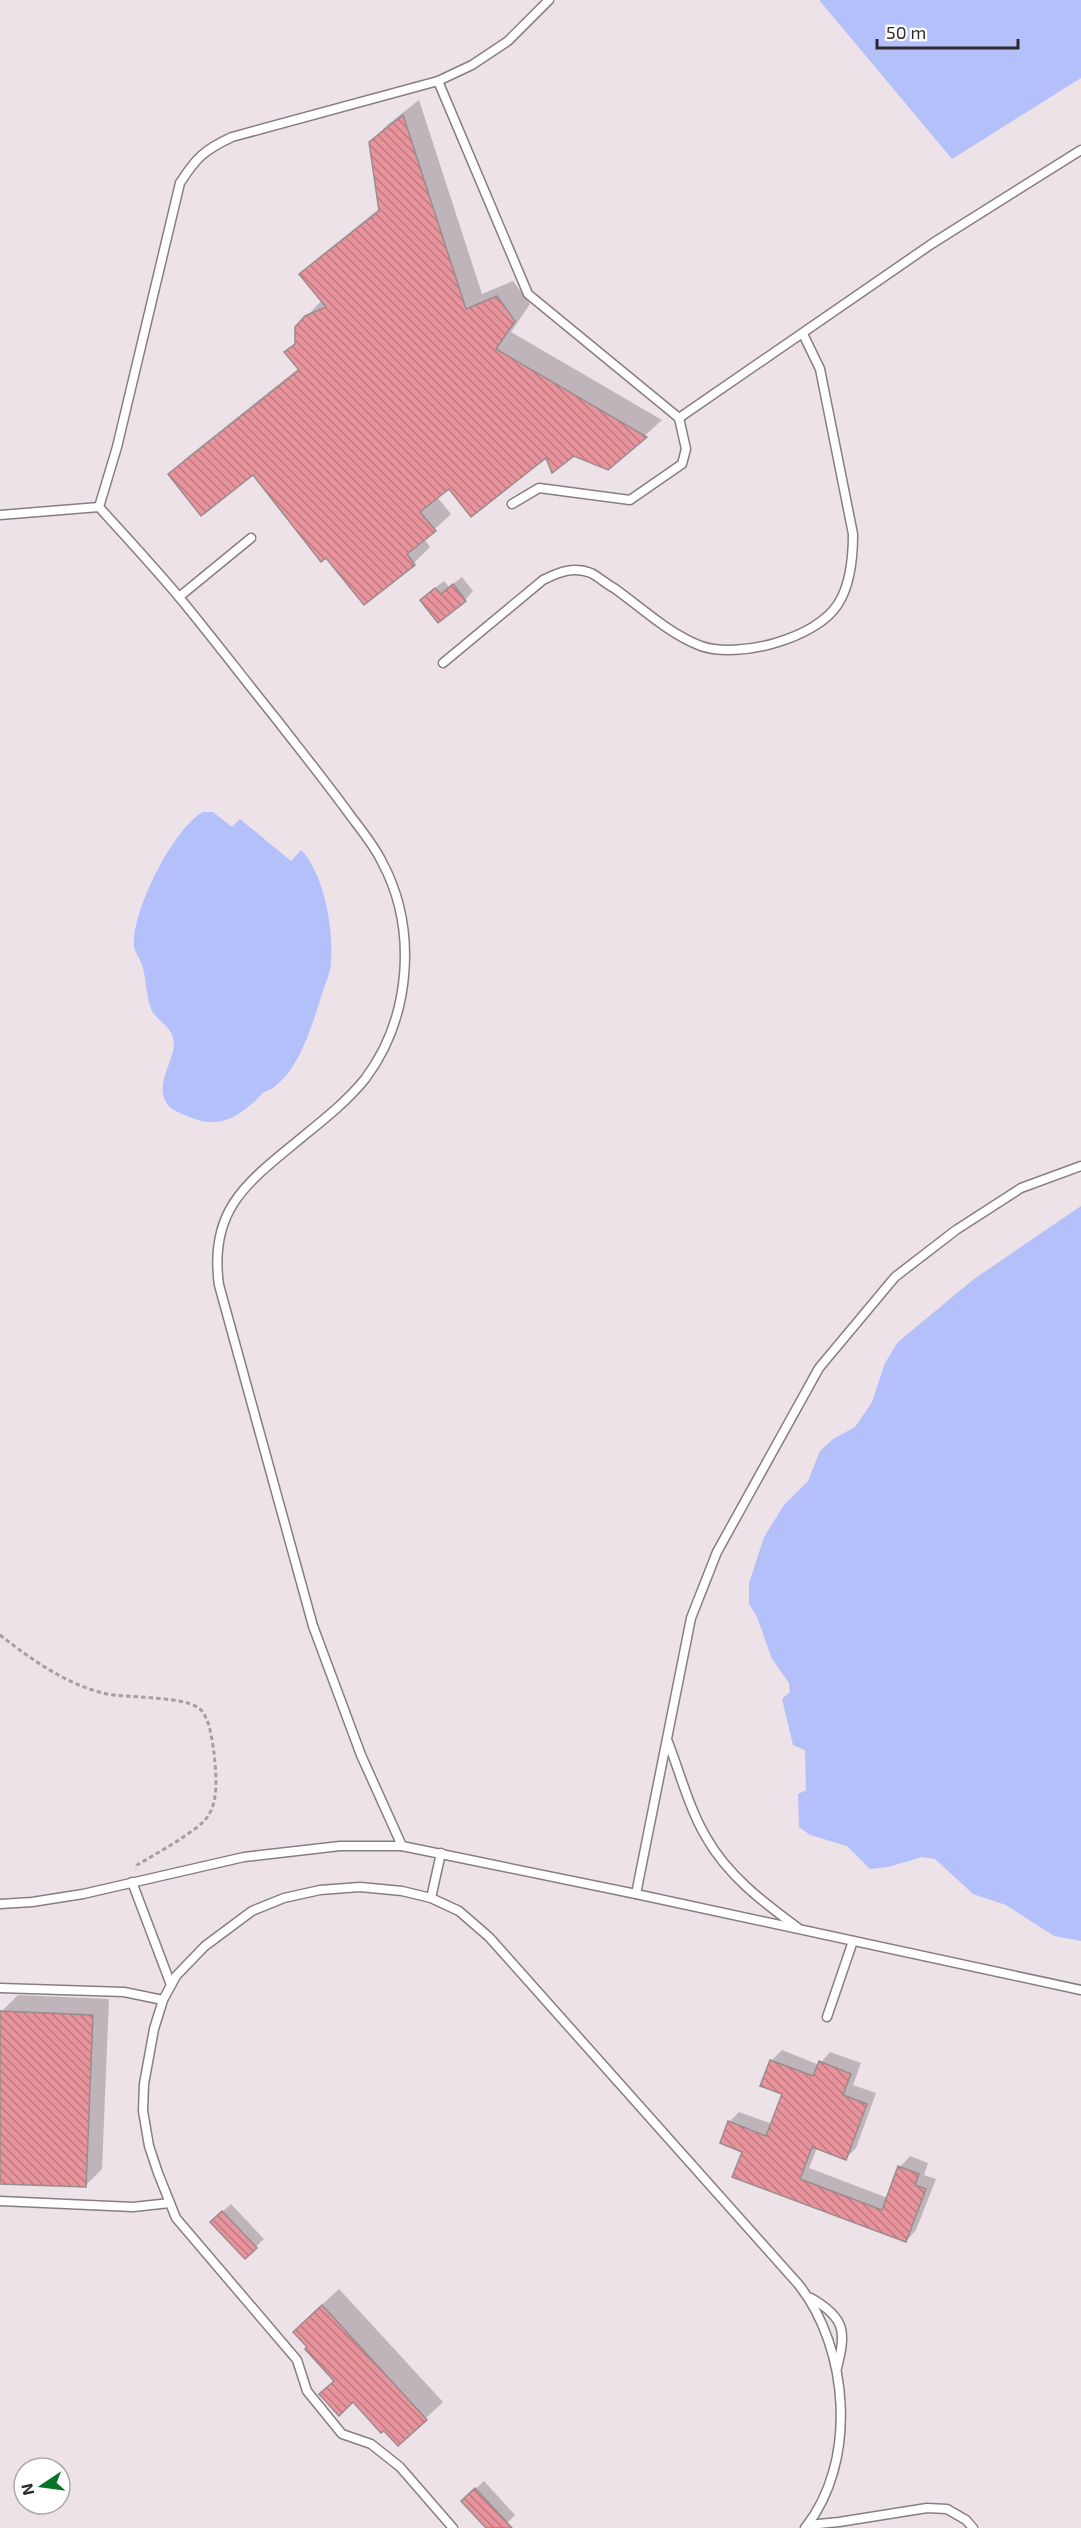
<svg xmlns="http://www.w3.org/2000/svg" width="1081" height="2528" font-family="'Exo 2',sans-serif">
  <defs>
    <pattern id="building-back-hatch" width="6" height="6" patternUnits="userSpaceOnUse" patternTransform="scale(1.5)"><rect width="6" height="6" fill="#e9949c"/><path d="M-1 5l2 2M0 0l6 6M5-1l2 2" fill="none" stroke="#bd797f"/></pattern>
  </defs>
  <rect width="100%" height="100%" fill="#eee2e9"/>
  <g fill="#b3c0fa">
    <polygon points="819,0 1081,0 1081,78 952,159"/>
    <path d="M 203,812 L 213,812 L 232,827 L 240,819 L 291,861 L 301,850 C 324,873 334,930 331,962 C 331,970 327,980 324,988 C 315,1016 306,1048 289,1072 C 285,1077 278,1084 273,1088 C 269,1091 265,1090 262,1094 C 243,1114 222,1129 195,1119 C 187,1116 172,1111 167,1104 C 154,1083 174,1063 174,1043 C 173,1025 154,1021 150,1006 C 145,990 147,974 139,958 C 136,952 133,948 134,941 C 135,906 173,829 203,812 Z"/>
    <polygon points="1081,1206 1081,1941 1054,1936 1006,1905 973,1894 935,1859 922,1857 888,1867 870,1869 847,1846 810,1835 799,1827 798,1794 806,1790 805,1750 793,1745 782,1699 790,1692 789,1683 772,1659 757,1617 749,1604 749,1583 764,1537 784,1505 808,1481 820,1451 833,1439 855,1427 872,1402 885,1363 898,1342 974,1279"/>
  </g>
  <g fill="#0003">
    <polygon points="419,100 482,294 513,281 530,304 511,332 662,420 608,469 573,454 547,455 450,487 437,497 451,514 424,539 430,547 414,563 364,603 326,556 253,473 170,474 186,458 299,368 286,352 296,342 306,317 322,300 301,274 318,258 380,208 370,142 387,125"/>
    <polygon points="462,577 473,591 465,600 430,592 444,581 449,587"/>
    <polygon points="18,1995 109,1999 102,2169 85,2186 0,2182 1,2012"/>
    <polygon points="782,2050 819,2065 830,2052 861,2063 853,2085 876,2093 856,2148 846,2158 817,2148 809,2168 888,2198 900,2167 910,2156 928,2163 924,2175 936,2179 916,2230 906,2241 744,2151 729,2122 739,2112 772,2124 783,2094 771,2061"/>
    <polygon points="231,2204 264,2239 245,2257 220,2214"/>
    <polygon points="339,2289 443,2402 398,2444 335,2380 309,2347 311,2315"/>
    <polygon points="484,2481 515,2515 502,2528 488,2528 471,2493"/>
  </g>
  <g fill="url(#building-back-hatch)" stroke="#998c8d" stroke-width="1.5">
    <polygon points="403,115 466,309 497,296 515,321 496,349 647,437 608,470 574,456 552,473 546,458 471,517 449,489 420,512 436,531 407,554 415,565 364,605 326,558 321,562 253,475 201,516 168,474 299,370 284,352 295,344 295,327 305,316 326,307 299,274 379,211 369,142"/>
    <polygon points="453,584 466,601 438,623 420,600 435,588 441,594"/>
    <polygon points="0,2011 93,2015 86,2187 0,2184"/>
    <polygon points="770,2060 813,2076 819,2061 851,2074 843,2095 867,2104 846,2160 812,2147 800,2179 882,2210 898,2166 919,2174 915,2185 926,2189 906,2242 732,2177 742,2152 720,2143 728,2121 766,2136 782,2094 760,2086"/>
    <polygon points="222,2211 257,2248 245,2259 210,2222"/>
    <polygon points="322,2305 427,2420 398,2446 384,2431 381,2433 353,2402 339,2416 319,2394 334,2381 305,2349 307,2347 293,2332"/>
    <polygon points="475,2488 512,2528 486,2528 461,2501"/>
  </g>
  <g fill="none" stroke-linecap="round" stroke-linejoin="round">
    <g stroke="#887d83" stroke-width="11">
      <g id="service">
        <polyline points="438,81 528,294 679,418 933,243 1081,150"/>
        <polyline points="512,504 539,488 630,500 682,464 686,449 679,418"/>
        <path d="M 99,507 C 126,537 153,566 179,597 C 212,637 244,679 277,720 C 301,751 326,782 350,815 C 361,830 374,845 382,862 C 418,929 411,1018 365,1079 C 348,1100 327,1117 306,1134 C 251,1180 208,1206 219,1285 L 313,1626 L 361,1755 L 402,1846"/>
        <path d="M 99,507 L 117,447 L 180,183 C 196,158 204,150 232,137 L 438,81 L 472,65 L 508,41 L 549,0"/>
        <polyline points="0,515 99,507"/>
        <polyline points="179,597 251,538"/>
        <path d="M 443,663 L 543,580 C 559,572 574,566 591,573 C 599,577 606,584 614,588 C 642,608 669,634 701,646 C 738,659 816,639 838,604 C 851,584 853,557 853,534 L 820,369 L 803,334"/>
        <path d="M 668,1742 C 680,1773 689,1808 706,1837 C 728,1876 763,1902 798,1928"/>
        <polyline points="132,1882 171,1985"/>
        <polyline points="636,1894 691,1618 717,1552 819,1368 895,1277 956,1230 1021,1188 1081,1166"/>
        <polyline points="431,1898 441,1853"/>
        <polyline points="0,1904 32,1902 83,1894 244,1857 340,1846 402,1846 636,1894 1081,1990"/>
        <polyline points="0,1988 124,1992 163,2000"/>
        <polyline points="827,2017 853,1941"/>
        <polyline points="0,2201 133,2207 170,2203"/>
        <path d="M 811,2298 C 846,2318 846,2332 837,2368"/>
        <polyline points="808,2525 839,2522 927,2508 947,2509 966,2520 973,2528"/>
        <path d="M 453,2528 L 400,2467 L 371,2444 L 342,2434 L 307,2391 L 297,2360 L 176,2218 L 158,2173 L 149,2146 L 143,2111 L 144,2084 L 154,2029 L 163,2000 L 176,1976 L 205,1946 L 252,1911 L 284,1898 L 320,1890 L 360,1887 L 402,1891 L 431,1898 L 459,1911 L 489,1937 L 799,2285 C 849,2349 858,2462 805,2528"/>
      </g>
    </g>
    <path stroke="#a79ea3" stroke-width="3" stroke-dasharray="4.5 3" stroke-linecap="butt" d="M 0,1635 C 32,1660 67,1685 107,1694 C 128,1698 189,1696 201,1710 C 210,1720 212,1740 214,1753 C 216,1772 219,1800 208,1816 C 200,1830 152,1856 137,1865 L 136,1869"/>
    <use href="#service" stroke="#fff" stroke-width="8"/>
  </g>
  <g transform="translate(42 2486) rotate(257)"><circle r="28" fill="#ffffff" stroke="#abaaab" stroke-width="1.5"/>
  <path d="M0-4.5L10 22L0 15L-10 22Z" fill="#077426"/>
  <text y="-9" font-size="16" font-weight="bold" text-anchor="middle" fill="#2e2a2c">N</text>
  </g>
  <path d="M877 39v9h141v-9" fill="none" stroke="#2e2a2c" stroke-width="3"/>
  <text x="886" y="39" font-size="18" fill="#2e2a2c" stroke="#ffffff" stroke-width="4.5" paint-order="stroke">50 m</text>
</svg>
